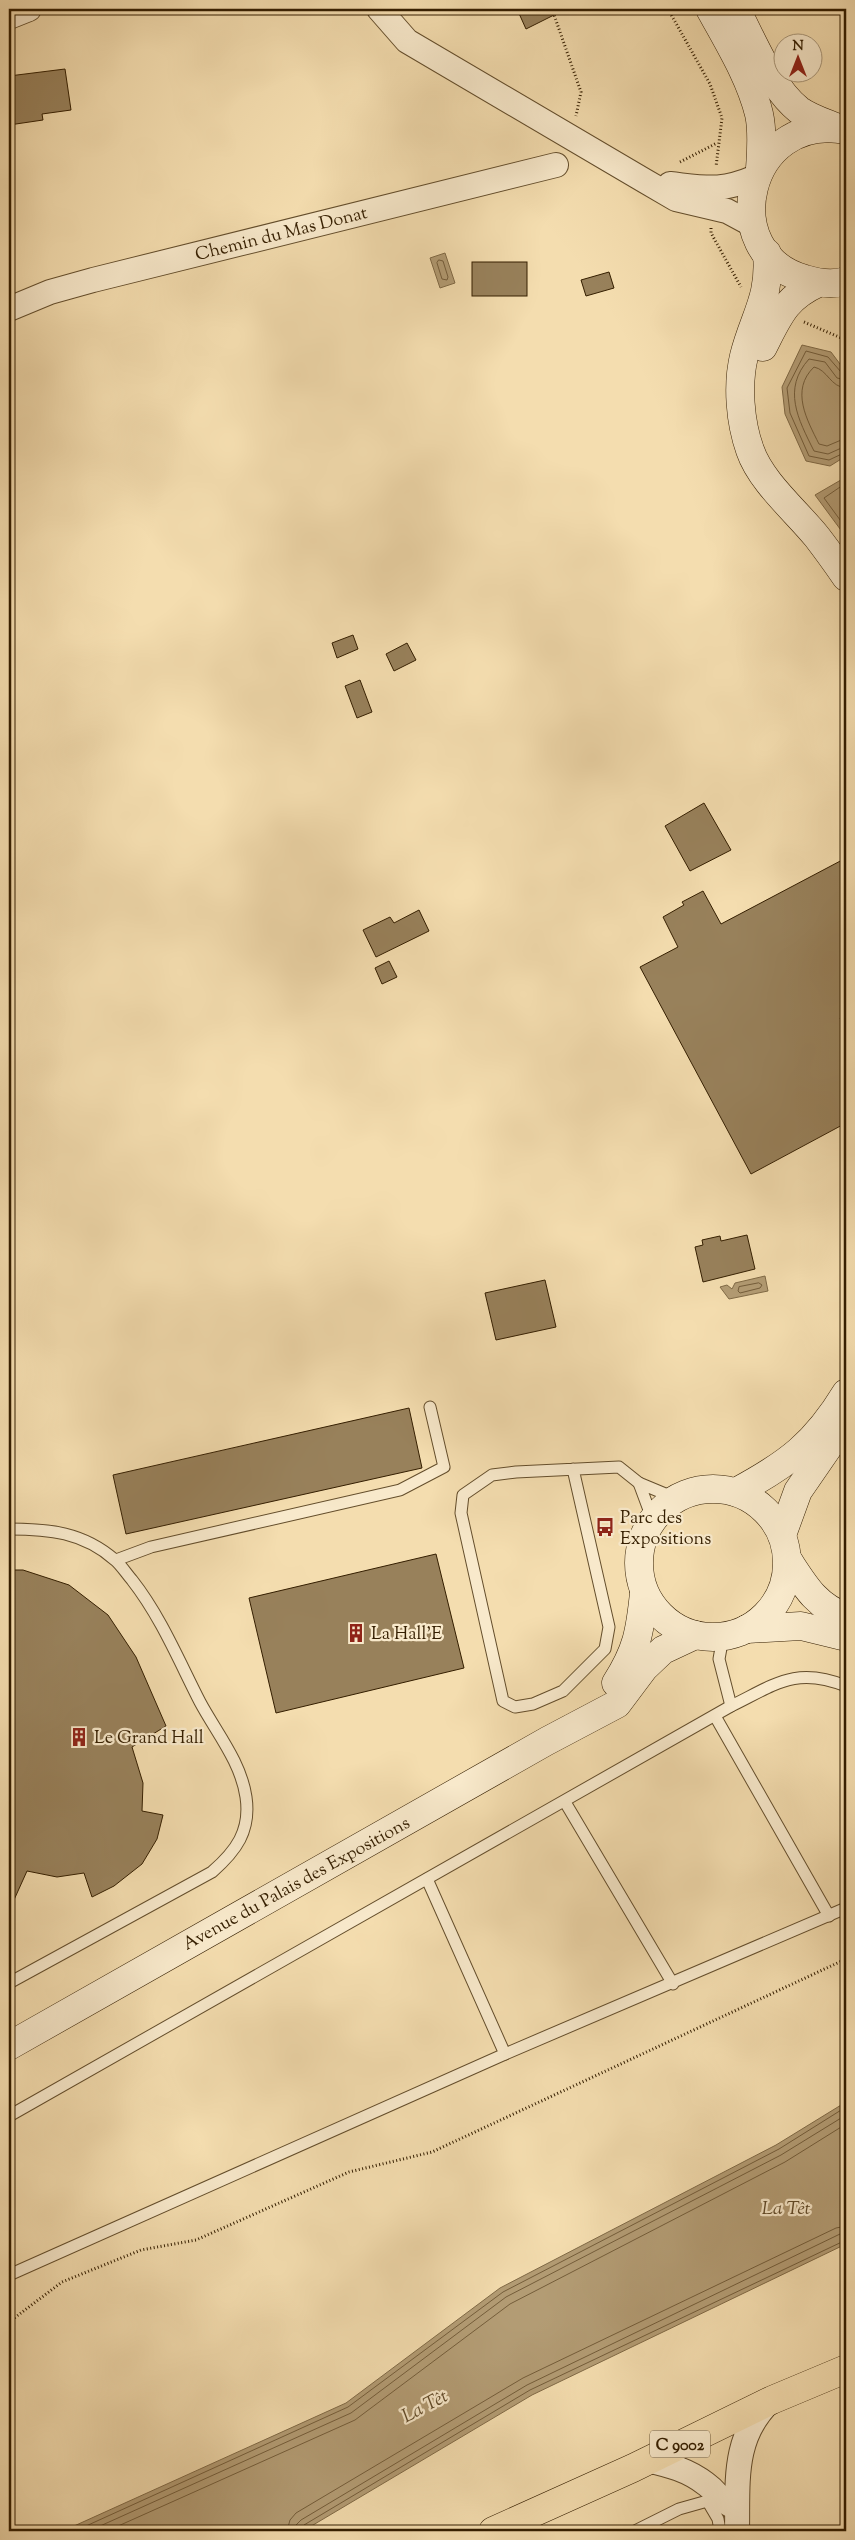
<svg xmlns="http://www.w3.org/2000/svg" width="855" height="2540" font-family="'Sorts Mill Goudy',serif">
  <rect width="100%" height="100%" fill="#f4ddaf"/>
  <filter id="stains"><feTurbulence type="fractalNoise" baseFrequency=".004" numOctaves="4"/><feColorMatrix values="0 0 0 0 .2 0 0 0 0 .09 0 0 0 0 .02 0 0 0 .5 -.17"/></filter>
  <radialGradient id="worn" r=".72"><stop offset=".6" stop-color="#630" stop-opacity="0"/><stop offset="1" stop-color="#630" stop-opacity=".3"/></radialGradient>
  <g fill="#b39c74" stroke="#806a46">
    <polygon points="445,253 455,283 440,288 430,258"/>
    <polygon points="802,345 831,352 846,372 846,456 830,466 806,461 785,414 782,387"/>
    <polygon points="846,477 846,537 815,495"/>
    <polygon points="765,1276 768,1291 729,1299 720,1287 727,1285 732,1289 735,1283"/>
    <polygon points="846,2102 846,2244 532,2395 303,2531 63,2531 346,2403 500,2288 776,2145"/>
  </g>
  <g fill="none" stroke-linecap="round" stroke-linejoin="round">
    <g stroke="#745d3a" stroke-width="1">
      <polygon points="439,260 443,261 448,277 447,280 442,279 437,263"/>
      <polyline points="846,374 841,372 828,357 806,351 787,388 790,413 809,456 829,460 846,452"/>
      <path d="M 846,380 L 837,378 L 825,362 L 809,359 C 782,389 798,419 814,451 L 828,454 L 846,446"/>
      <path d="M 846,388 C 830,387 828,370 814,367 C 790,390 807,420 819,444 L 827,446 L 846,438"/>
      <polyline points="846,483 824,498 846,528"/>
      <polygon points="759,1283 762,1285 760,1288 740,1293 738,1291 739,1287"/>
      <polyline points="75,2531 348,2407 503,2292 779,2149 846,2107"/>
      <polyline points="89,2531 351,2413 506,2297 781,2155 846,2115"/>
      <polyline points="107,2531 355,2420 510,2304 785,2162 846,2124"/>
      <polyline points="287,2531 290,2520 296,2513 523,2378 836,2228 846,2226"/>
      <polyline points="295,2531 296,2525 301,2520 527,2385 840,2234 846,2233"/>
      <polyline points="301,2531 304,2525 530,2390 846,2240"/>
    </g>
  </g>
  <g fill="#98815b" stroke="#341e00">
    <polygon points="517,9 566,9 526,29"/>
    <polygon points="65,69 71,110 42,114 43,120 9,125 9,76"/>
    <rect x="472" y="262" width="55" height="34"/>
    <polygon points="609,272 614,288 586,296 581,280"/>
    <polygon points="353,635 358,649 337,658 332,643"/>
    <polygon points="407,643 416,660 394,671 386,654"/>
    <polygon points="360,680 372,712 357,718 345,686"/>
    <polygon points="704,803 731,850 690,871 665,826"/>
    <polygon points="846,858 846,1015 840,1018 846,1029 846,1123 751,1174 640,967 678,947 663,917 684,905 682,902 703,891 721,924"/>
    <polygon points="419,910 429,931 376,957 363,930 390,917 394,923"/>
    <polygon points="389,961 397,977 382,984 375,968"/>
    <polygon points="747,1235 755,1269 703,1282 695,1247 703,1245 702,1240 720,1236 721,1241"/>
    <polygon points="545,1280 556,1327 496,1340 485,1293"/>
    <polygon points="409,1408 422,1468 126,1534 113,1475"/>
    <polygon points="436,1554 464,1668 276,1713 249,1598"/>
    <polygon points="9,1570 23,1570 69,1585 108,1615 136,1657 166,1726 132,1747 143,1783 142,1811 163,1815 157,1839 142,1864 114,1886 92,1897 84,1873 57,1877 27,1871 9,1911"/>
  </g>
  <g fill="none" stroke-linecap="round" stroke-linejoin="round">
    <g stroke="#644e2c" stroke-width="13">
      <g id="service">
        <polyline points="573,1469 609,1627 605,1649 563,1691 533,1704 515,1707 503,1701 461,1513 463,1495 492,1475 516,1472 619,1467 639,1483"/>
        <polyline points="652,1518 639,1483 675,1498"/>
        <path d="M 9,1529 C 49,1529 83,1532 115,1560 C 121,1565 126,1573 132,1580 C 161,1617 179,1661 200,1702 C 216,1732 241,1762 246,1797 C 251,1831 236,1851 212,1872 L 9,1983"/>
        <polyline points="116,1560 151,1547 400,1490 444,1467 430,1407"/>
        <polyline points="723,1637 719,1659 731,1706"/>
        <polyline points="715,1716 829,1916"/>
        <polyline points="565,1802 673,1984"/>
        <polyline points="427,1879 505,2054"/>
        <path d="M 9,2116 L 731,1706 C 776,1684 796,1666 846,1686"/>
        <polyline points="9,2275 505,2054 846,1908"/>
        <polyline points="708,2502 718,2519 720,2531"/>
        <polyline points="635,2531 679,2509 718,2498"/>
      </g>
    </g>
    <g stroke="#644e2c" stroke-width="26">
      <g id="minor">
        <polyline points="379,9 407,41 645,181 676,199 727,211 753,225"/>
        <polyline points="9,17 29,9"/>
        <path d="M 670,184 C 707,188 721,192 756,177"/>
        <polyline points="9,309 50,292 93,280 556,165"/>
        <path d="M 647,2460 C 669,2465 688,2470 706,2484 C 720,2494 717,2500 737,2508"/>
        <path d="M 737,2531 C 738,2482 732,2437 771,2400"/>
      </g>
    </g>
    <g stroke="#341e00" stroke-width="29">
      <g id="secondary">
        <path d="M 710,9 C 728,42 750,77 759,114 C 763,132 761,151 760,169"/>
        <path d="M 736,9 C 753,41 771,88 799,110 C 810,118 826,123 838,128"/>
        <path d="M 846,130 C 746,111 714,254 805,279 C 818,283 833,285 846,281"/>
        <path d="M 767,253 C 771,298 754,316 744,356 C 737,385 740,422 750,450 C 761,482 796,511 817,537 C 827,550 837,564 846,577"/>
        <path d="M 763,347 C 779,316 785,298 818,283"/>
        <circle cx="713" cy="1563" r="74"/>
        <path d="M 736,1492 C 788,1464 815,1444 846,1393"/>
        <polyline points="782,1535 798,1491 840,1430"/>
        <path d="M 788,1560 C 805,1586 816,1606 846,1617"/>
        <polyline points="747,1629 801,1626 846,1637"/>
        <path d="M 616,1683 C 637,1650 640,1632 644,1593"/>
        <polyline points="9,2046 547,1741 617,1704 644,1668 663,1650 695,1635"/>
      </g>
    </g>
    <g stroke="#341e00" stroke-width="29">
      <polyline id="primary" points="493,2531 633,2468 772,2400 846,2369"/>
    </g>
    <g stroke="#341e00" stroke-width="3" stroke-dasharray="1 2.5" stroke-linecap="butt">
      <polyline points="552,9 581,92 576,116"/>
      <polyline points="668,9 710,84 722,118 716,167"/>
      <polyline points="680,162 717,143"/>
      <polyline points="711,228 711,233 741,287"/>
      <polyline points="804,322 846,340"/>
      <polyline points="9,2322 62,2282 141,2250 196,2240 349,2172 432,2152 846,1959"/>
    </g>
    <use href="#service" stroke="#f8e9cb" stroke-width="11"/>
    <use href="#minor" stroke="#f8e9cb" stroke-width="24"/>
    <use href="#secondary" stroke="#f8e9cb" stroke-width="28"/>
    <use href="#primary" stroke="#f4ddaf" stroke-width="28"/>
  </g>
  <defs>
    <g id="bus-bare" transform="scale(1.5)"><path d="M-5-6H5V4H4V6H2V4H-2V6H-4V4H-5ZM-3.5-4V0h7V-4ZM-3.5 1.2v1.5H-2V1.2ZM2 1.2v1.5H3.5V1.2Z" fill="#8f2418" stroke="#f8e9cb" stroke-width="2.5" paint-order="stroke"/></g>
    <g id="building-bare" transform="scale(1.5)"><path d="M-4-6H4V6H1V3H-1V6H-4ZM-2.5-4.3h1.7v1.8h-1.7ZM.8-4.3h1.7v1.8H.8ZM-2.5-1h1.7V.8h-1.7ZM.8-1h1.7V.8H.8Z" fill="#8f2418" stroke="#f8e9cb" stroke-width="2.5" paint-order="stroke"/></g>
  </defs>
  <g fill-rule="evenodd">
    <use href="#bus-bare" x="605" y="1527"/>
    <use href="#building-bare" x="356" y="1633"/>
    <use href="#building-bare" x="79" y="1737"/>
  </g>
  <g text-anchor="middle" stroke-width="4.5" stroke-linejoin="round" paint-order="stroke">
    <rect fill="#f8e9cb" stroke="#6f5b3d" stroke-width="1" x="650" y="2430.5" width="60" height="27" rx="4"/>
    <g font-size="16" font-weight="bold" fill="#341e00">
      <text x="680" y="2450">C 9002</text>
    </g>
    <g font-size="18" fill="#341e00" stroke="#f8e9cb">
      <text transform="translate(281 233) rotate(-14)" y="6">Chemin du Mas Donat</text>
      <text transform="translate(296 1883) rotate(-29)" y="6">Avenue du Palais des Expositions</text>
    </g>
    <g font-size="18" fill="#341e00" stroke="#f8e9cb" text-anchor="start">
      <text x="620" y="1523">Parc des<tspan x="620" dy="21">Expositions</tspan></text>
      <text x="371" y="1639">La Hall'E</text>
      <text x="94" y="1743">Le Grand Hall</text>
    </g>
    <g font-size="19" font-style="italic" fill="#604a29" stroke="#f8e9cb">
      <text x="786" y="2214">La Têt</text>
      <text transform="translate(424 2405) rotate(-28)" y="7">La Têt</text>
    </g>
  </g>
  <rect width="855" height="2540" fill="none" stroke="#f4ddaf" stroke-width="30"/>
  <rect x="10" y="10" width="835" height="2520" fill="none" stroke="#341e00" stroke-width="2.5"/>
  <rect x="15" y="15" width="825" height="2510" fill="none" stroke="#341e00"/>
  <g transform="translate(798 58)"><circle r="24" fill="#f8e9cb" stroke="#aa987a"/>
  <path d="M0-4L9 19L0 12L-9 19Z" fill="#8f2418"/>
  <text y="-8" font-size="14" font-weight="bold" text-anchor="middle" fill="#341e00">N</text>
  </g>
  <rect width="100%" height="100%" filter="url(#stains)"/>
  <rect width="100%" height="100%" fill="url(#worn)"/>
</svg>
